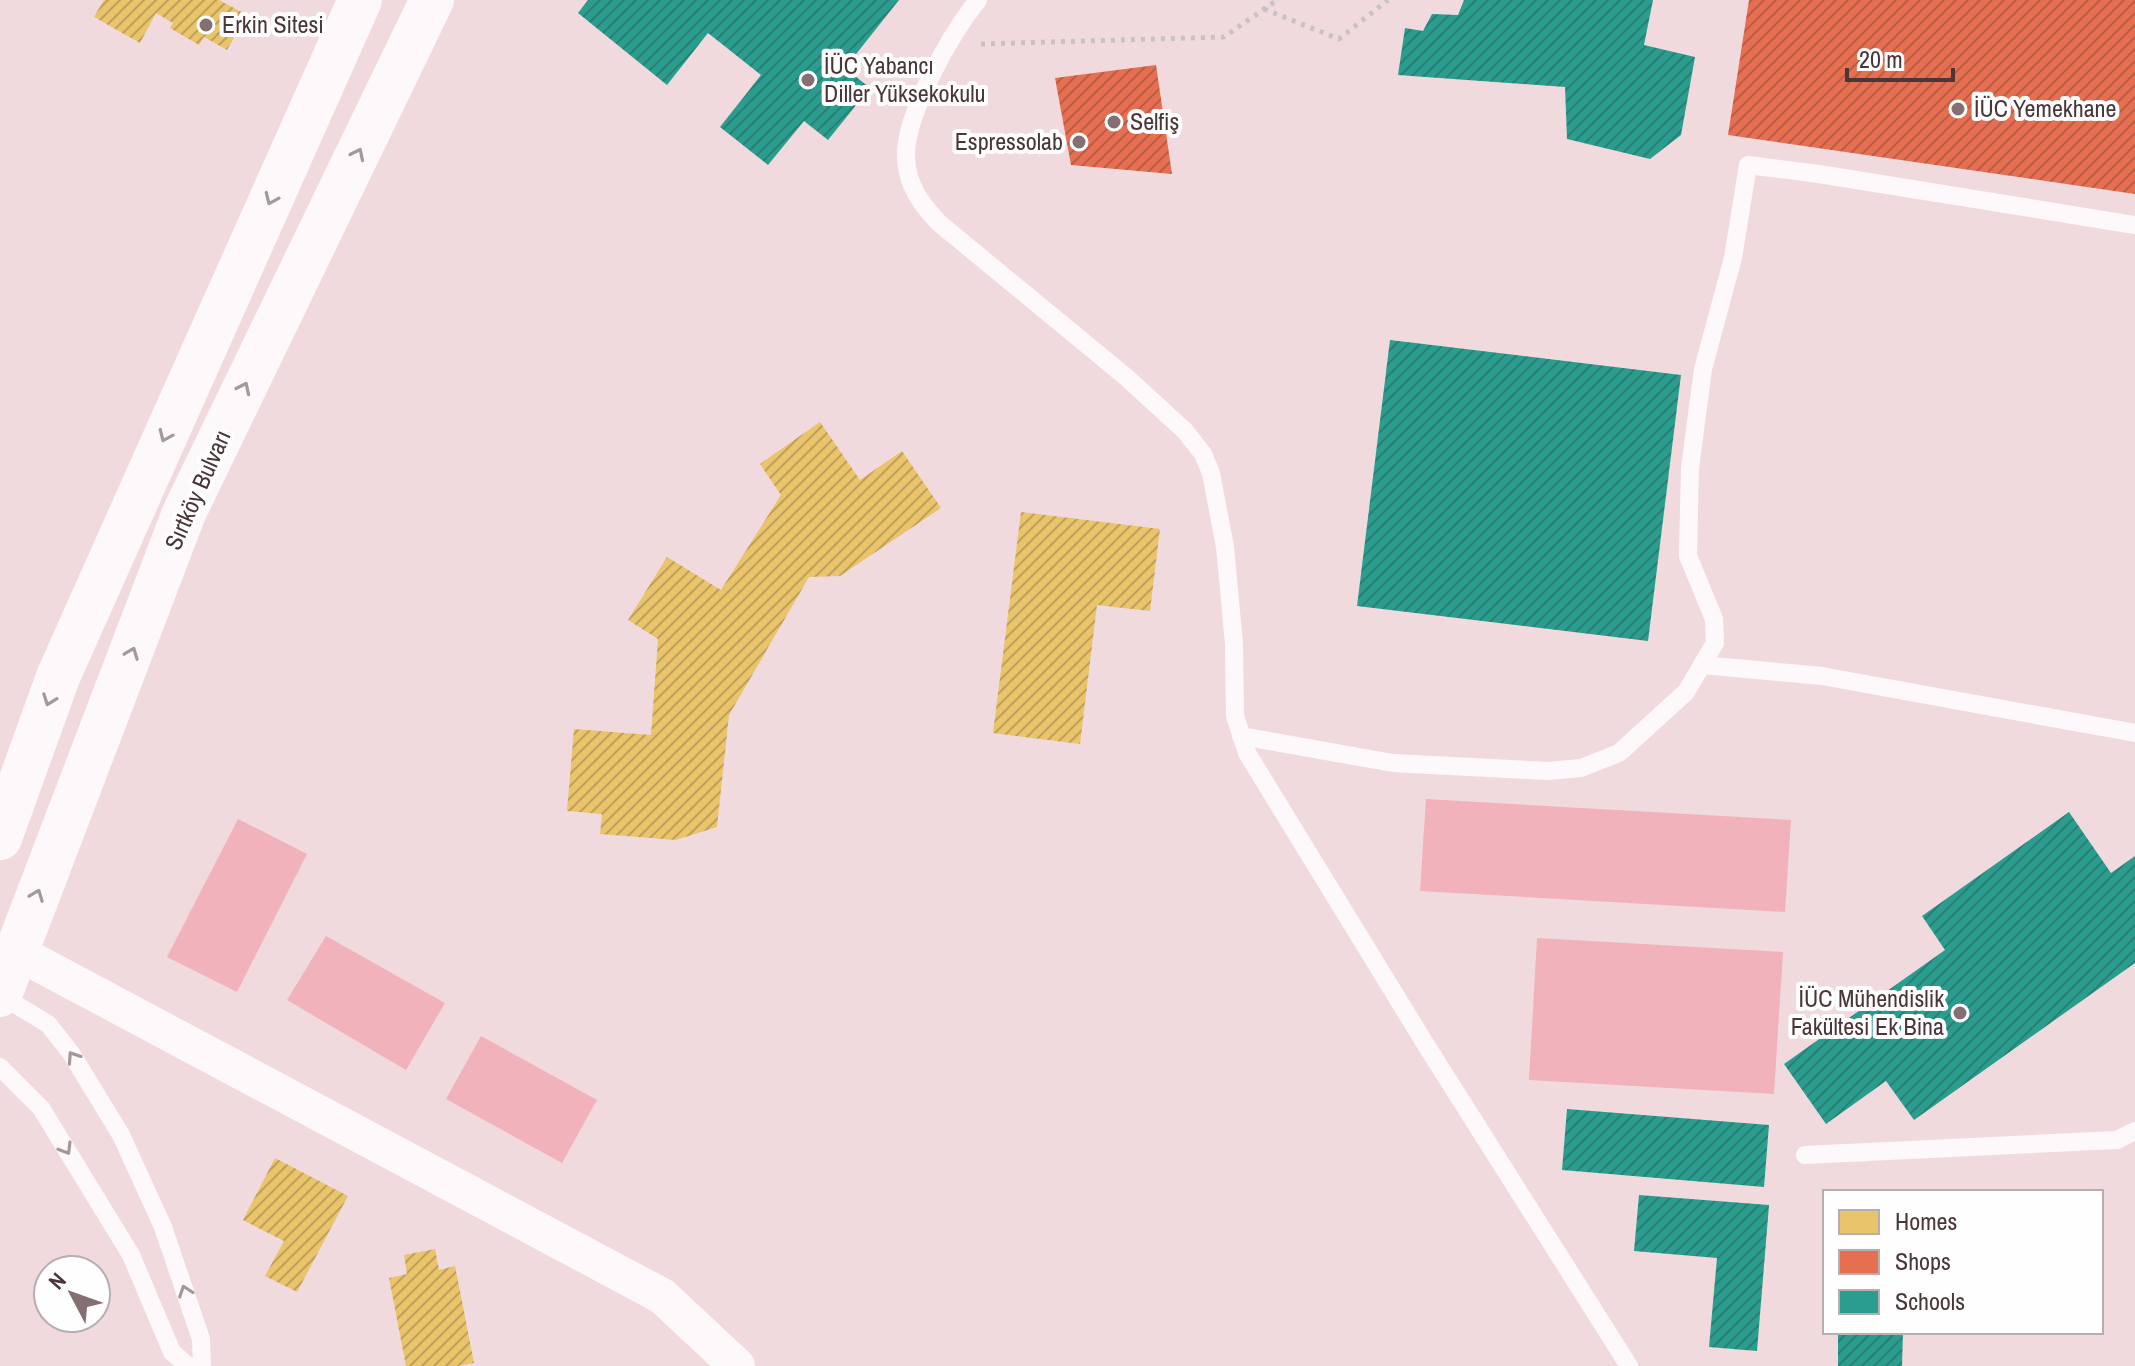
<svg xmlns="http://www.w3.org/2000/svg" width="2135" height="1366" font-family="'Archivo Narrow',sans-serif">
  <defs>
    <pattern id="homes-hatch" width="6" height="6" patternUnits="userSpaceOnUse" patternTransform="scale(2)"><rect width="6" height="6" fill="#e9c46a"/><path d="M-1 1l2-2M0 6l6-6M5 7l2-2" fill="none" stroke="#bfa058"/></pattern>
    <pattern id="shops-hatch" width="6" height="6" patternUnits="userSpaceOnUse" patternTransform="scale(2)"><rect width="6" height="6" fill="#e76f51"/><path d="M-1 1l2-2M0 6l6-6M5 7l2-2" fill="none" stroke="#bd5c44"/></pattern>
    <pattern id="schools-hatch" width="6" height="6" patternUnits="userSpaceOnUse" patternTransform="scale(2)"><rect width="6" height="6" fill="#2a9d8f"/><path d="M-1 1l2-2M0 6l6-6M5 7l2-2" fill="none" stroke="#268176"/></pattern>
  </defs>
  <rect width="100%" height="100%" fill="#f1dadd"/>
  <g fill="#f1b2bb">
    <polygon points="1426,799 1791,820 1785,912 1420,891"/>
    <polygon points="238,819 307,854 237,992 167,957"/>
    <polygon points="326,936 445,1003 406,1070 287,1000"/>
    <polygon points="1537,938 1783,952 1774,1094 1529,1080"/>
    <polygon points="481,1036 597,1100 562,1163 446,1099"/>
  </g>
  <g fill="url(#homes-hatch)">
    <polygon points="104,0 219,0 247,15 227,50 204,37 199,45 170,28 173,23 156,13 140,43 94,17"/>
    <polygon points="820,422 860,480 902,451 941,508 840,576 809,577 729,715 717,827 676,840 600,834 602,814 567,811 574,729 651,735 658,639 628,620 667,557 721,590 781,495 760,464"/>
    <polygon points="1021,512 1160,529 1150,611 1097,605 1080,744 993,733"/>
    <polygon points="275,1158 348,1196 297,1292 265,1276 284,1241 243,1220"/>
    <polygon points="435,1249 439,1270 455,1266 474,1363 458,1366 406,1366 389,1278 407,1274 404,1255"/>
  </g>
  <g fill="url(#shops-hatch)">
    <polygon points="1749,0 2135,0 2135,194 1728,135"/>
    <polygon points="1156,65 1172,174 1071,165 1055,78"/>
  </g>
  <g fill="url(#schools-hatch)">
    <polygon points="588,0 899,0 845,68 870,88 828,140 804,121 768,165 720,127 761,75 708,33 667,85 578,13"/>
    <polygon points="1464,0 1653,0 1644,45 1695,57 1681,135 1650,159 1567,139 1565,87 1398,75 1405,28 1423,31 1432,14 1458,15"/>
    <polygon points="1390,340 1681,375 1648,641 1357,606"/>
    <polygon points="2069,812 2111,873 2135,856 2135,963 1914,1120 1886,1081 1826,1124 1784,1064 1945,950 1922,916"/>
    <polygon points="1567,1109 1769,1125 1764,1187 1562,1170"/>
    <polygon points="1639,1195 1769,1205 1757,1351 1709,1347 1717,1258 1634,1251"/>
    <polygon points="1838,1332 1903,1332 1902,1366 1838,1366"/>
  </g>
  <g fill="none" stroke-linecap="round" stroke-linejoin="round">
    <g stroke="#cac2c2" stroke-width="5" stroke-dasharray="4 6" stroke-linecap="butt">
      <polyline points="1264,9 1339,39 1388,0"/>
      <polyline points="981,44 1224,37 1277,0"/>
    </g>
    <g stroke="#fdf9fa" stroke-width="18">
      <path d="M 978,0 C 951,34 904,115 906,158 C 907,185 921,204 939,223 L 1126,377 L 1185,431 L 1203,454 L 1211,473 L 1225,547 L 1234,644 L 1235,716 L 1247,753 L 1426,1045 L 1629,1366"/>
      <polyline points="1702,665 1822,676 2135,733"/>
      <polyline points="1241,736 1393,763 1548,771 1581,768 1619,753 1686,692 1715,643 1714,619 1688,556 1690,468 1703,369 1733,258 1748,165 1819,174 2135,225"/>
      <polyline points="0,995 48,1024 71,1053 121,1135 163,1227 201,1339 202,1366"/>
      <polyline points="0,1067 41,1108 131,1255 172,1352 188,1366"/>
      <polyline points="1805,1155 2117,1140 2135,1131"/>
    </g>
    <polyline stroke="#fdf9fa" stroke-width="36" points="15,951 662,1296 737,1366"/>
    <g stroke="#fdf9fa" stroke-width="44">
      <polyline points="0,838 58,677 360,0"/>
      <polyline points="0,995 184,513 432,0"/>
    </g>
  </g>
  <defs><path id="oneway-chevron" d="M-2-3.5L2.5 0L-2 3.5" fill="none" stroke-width="1.6" stroke-linecap="round" stroke-linejoin="round" transform="scale(2)"/></defs>
  <g stroke="#a49899">
    <use href="#oneway-chevron" transform="translate(358 154) rotate(-64)"/>
    <use href="#oneway-chevron" transform="translate(271 199) rotate(114)"/>
    <use href="#oneway-chevron" transform="translate(244 388) rotate(-64)"/>
    <use href="#oneway-chevron" transform="translate(165 436) rotate(114)"/>
    <use href="#oneway-chevron" transform="translate(132 653) rotate(-69)"/>
    <use href="#oneway-chevron" transform="translate(49 700) rotate(110)"/>
    <use href="#oneway-chevron" transform="translate(37 895) rotate(-69)"/>
    <use href="#oneway-chevron" transform="translate(73 1057) rotate(-124)"/>
    <use href="#oneway-chevron" transform="translate(66 1149) rotate(59)"/>
    <use href="#oneway-chevron" transform="translate(185 1291) rotate(-109)"/>
  </g>
  <g fill="#846f72" stroke="#fefefe" stroke-width="3">
    <circle cx="206" cy="25" r="8"/>
    <circle cx="808" cy="80" r="8"/>
    <circle cx="1958" cy="109" r="8"/>
    <circle cx="1114" cy="122" r="8"/>
    <circle cx="1079" cy="142" r="8"/>
    <circle cx="1960" cy="1013" r="8"/>
  </g>
  <g text-anchor="middle" stroke-width="8" stroke-linejoin="round" paint-order="stroke">
    <g font-size="24" fill="#4a3638" stroke="#fefefe" text-anchor="start">
      <text x="222" y="33">Erkin Sitesi</text>
      <text x="824" y="74">İÜC Yabancı<tspan x="824" dy="28">Diller Yüksekokulu</tspan></text>
      <text x="1974" y="117">İÜC Yemekhane</text>
      <text x="1130" y="130">Selfiş</text>
      <text x="1063" y="150" text-anchor="end">Espressolab</text>
      <text x="1944" y="1007" text-anchor="end">İÜC Mühendislik<tspan x="1944" dy="28">Fakültesi Ek Bina</tspan></text>
    </g>
    <g font-size="24" fill="#4a3638" stroke="#fefefe">
      <text transform="translate(198 490) rotate(-66)" y="8">Sırtköy Bulvarı</text>
    </g>
  </g>
  <rect x="1823" y="1190" width="280" height="144" fill="#fefefe" stroke="#b6aeaf" stroke-width="2"/>
  <rect x="1839" y="1210" width="40" height="24" fill="#e9c46a" stroke="#b6aeaf" stroke-width="2"/>
  <text x="1895" y="1230" font-size="24" fill="#4a3638">Homes</text>
  <rect x="1839" y="1250" width="40" height="24" fill="#e76f51" stroke="#b6aeaf" stroke-width="2"/>
  <text x="1895" y="1270" font-size="24" fill="#4a3638">Shops</text>
  <rect x="1839" y="1290" width="40" height="24" fill="#2a9d8f" stroke="#b6aeaf" stroke-width="2"/>
  <text x="1895" y="1310" font-size="24" fill="#4a3638">Schools</text>
  <g transform="translate(72 1294) rotate(311)"><circle r="38" fill="#fefefe" stroke="#b6aeaf" stroke-width="2"/>
  <path d="M0-6L14 30L0 20L-14 30Z" fill="#846f72"/>
  <text y="-12" font-size="22" font-weight="bold" text-anchor="middle" fill="#4a3638">N</text>
  </g>
  <path d="M1847 68v12h106v-12" fill="none" stroke="#4a3638" stroke-width="4"/>
  <text x="1859" y="68" font-size="24" fill="#4a3638" stroke="#fefefe" stroke-width="6" paint-order="stroke">20 m</text>
</svg>
